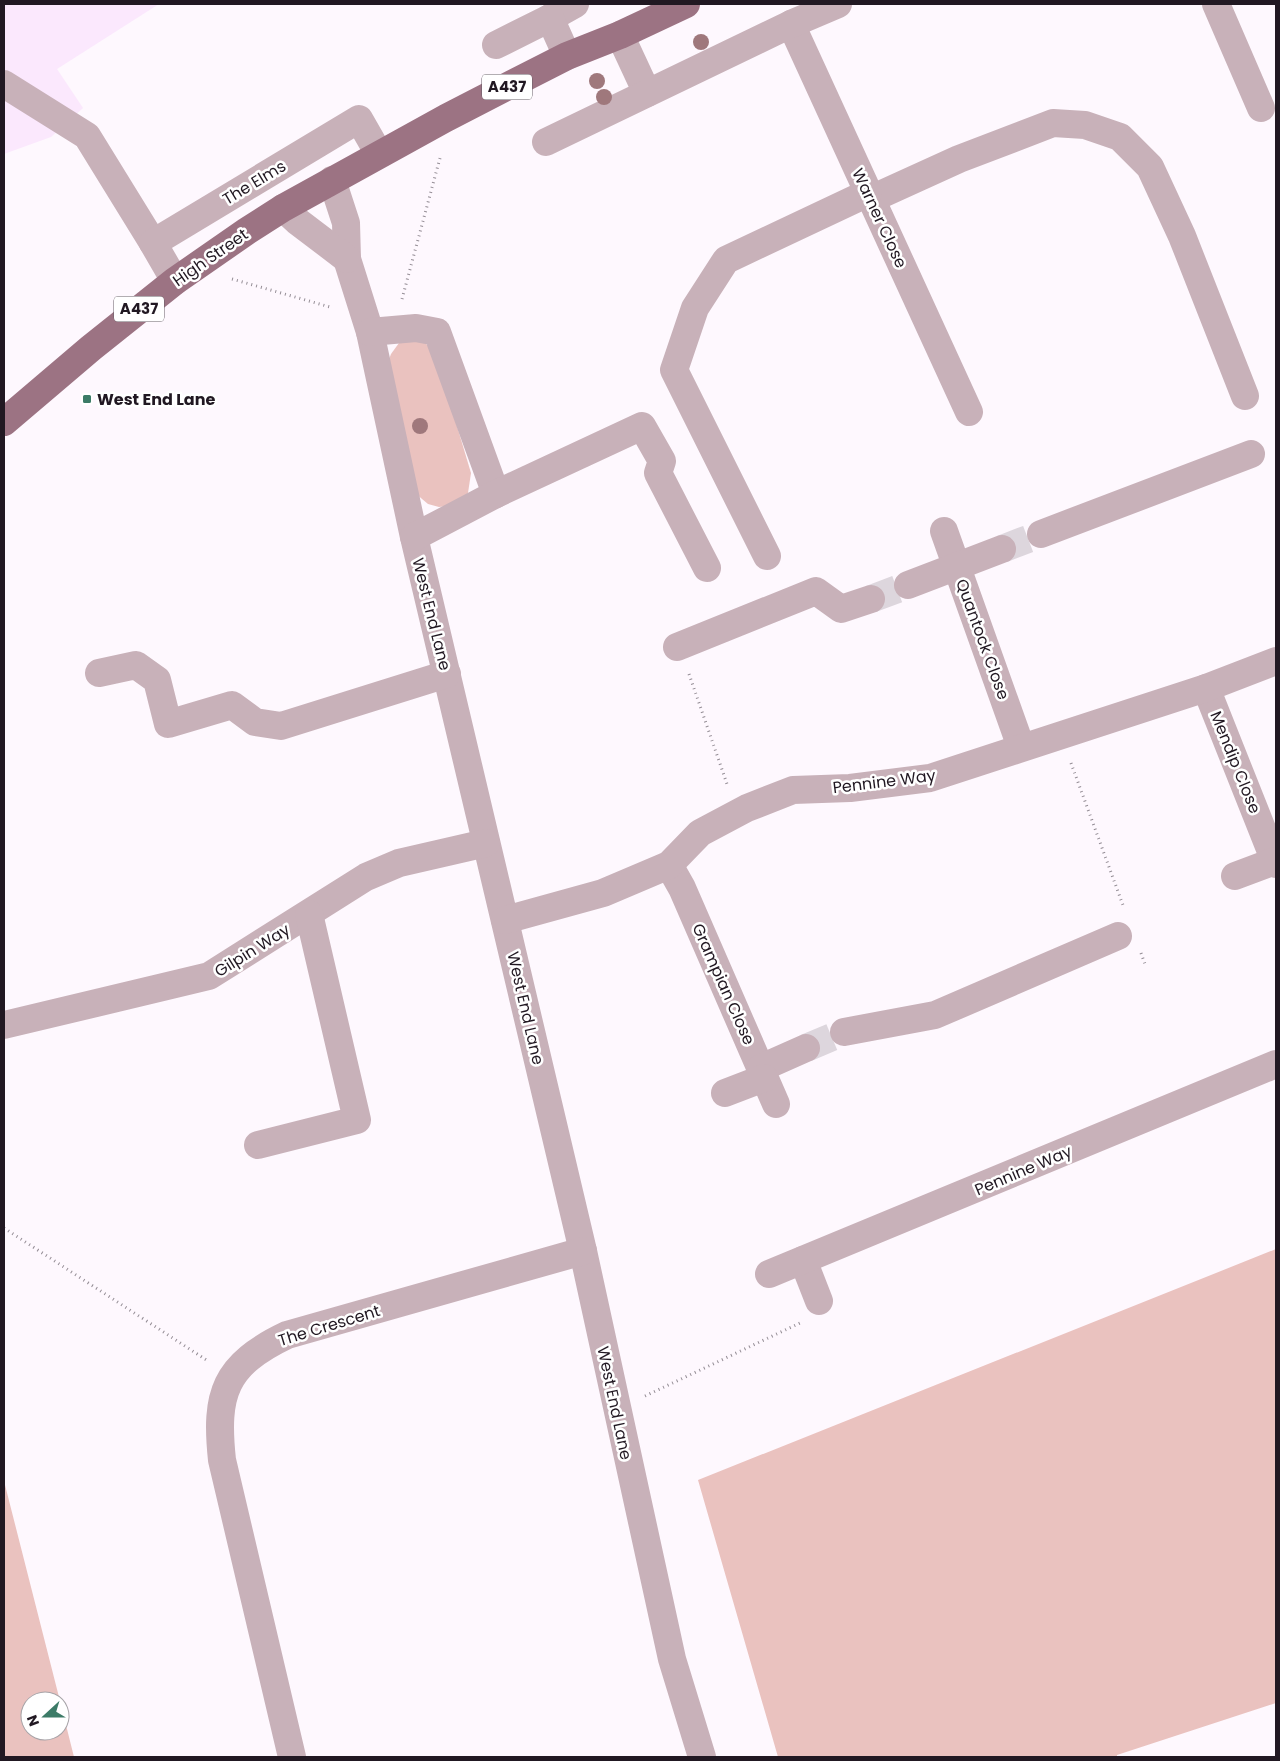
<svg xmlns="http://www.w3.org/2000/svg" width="1280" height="1761" font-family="Poppins,sans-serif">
  <rect width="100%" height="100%" fill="#fef8fe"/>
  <polygon fill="#fbe8fd" points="4,4 159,4 57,69 83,108 51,137 4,154"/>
  <g fill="#eac2bf">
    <polygon points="423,340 436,356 471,473 468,493 455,505 439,507 428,504 415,493 387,365 391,354 399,343"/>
    <polygon points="1276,1249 1276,1703 1117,1755 1117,1757 778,1757 698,1480"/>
    <polygon points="4,1481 60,1701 30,1701 30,1731 60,1731 60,1701 74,1757 4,1757"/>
  </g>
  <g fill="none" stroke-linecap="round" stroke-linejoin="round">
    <g stroke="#ddd6dd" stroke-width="28" stroke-dasharray="28 14" stroke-linecap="butt">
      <polyline points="1002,549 1041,534"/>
      <polyline points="871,599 908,585"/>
      <polyline points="806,1048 844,1032"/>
    </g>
    <g stroke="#948d95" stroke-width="3" stroke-dasharray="1 4" stroke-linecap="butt">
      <polyline points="232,279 330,307"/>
      <polyline points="402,299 440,158"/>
      <polyline points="689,674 727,784"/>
      <polyline points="1071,763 1124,908"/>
      <polyline points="1141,953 1145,964"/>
      <polyline points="4,1228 208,1361"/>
      <polyline points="645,1396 800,1323"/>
    </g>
    <g stroke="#c8b1b9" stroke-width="28">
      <polyline points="1216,4 1261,108"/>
      <polyline points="550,18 575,4"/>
      <polyline points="791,24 969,412"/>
      <polyline points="620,35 647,93"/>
      <polyline points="496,45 550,18 567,56"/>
      <polyline points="4,84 87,136 153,243"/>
      <polyline points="546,142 791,24 838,4"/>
      <polyline points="332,180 346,223 347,259 370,332 414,537 583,1251 672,1659 702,1757"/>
      <polyline points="871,199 959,159 1053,123 1085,125 1120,137 1150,167 1182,236 1245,396"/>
      <polyline points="283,208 297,221 347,259"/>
      <polyline points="175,281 153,243 359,119 379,154"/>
      <polyline points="370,332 416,328 437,332 496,494"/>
      <polyline points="944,531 1021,747"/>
      <polyline points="1041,534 1251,454"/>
      <polyline points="414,537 496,494 642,426 662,461 658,473 707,568"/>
      <polyline points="767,556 674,370 695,308 726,260 868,193"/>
      <polyline points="908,585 1002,549"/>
      <polyline points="677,647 816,591 841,609 871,599"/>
      <polyline points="99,673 136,665 157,680 168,724 232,705 255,722 281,726 447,674"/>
      <polyline points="1206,688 1276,864"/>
      <polyline points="669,865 682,888 776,1104"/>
      <polyline points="1235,876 1275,861"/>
      <polyline points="505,920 603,893 669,865 700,833 747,808 793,790 850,788 930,778 1206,688 1276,661"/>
      <polyline points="4,1025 209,976 366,877 399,863 486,843"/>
      <polyline points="844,1032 935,1015 1118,936"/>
      <polyline points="761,1068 806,1048"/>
      <polyline points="725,1093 764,1078"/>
      <polyline points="258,1145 357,1120 309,914"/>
      <polyline points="803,1260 819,1301"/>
      <polyline points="769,1274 1276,1064"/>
      <path d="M 292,1757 L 222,1460 C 215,1394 224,1365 287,1335 L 583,1251"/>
    </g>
    <polyline stroke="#9c7383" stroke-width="28" points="4,422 91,348 175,281 247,231 283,208 446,118 512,84 567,56 620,35 686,4"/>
  </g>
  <g fill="#9f787c">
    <circle cx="701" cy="42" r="8"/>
    <circle cx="597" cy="81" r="8"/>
    <circle cx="604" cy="97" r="8"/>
    <circle cx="420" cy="426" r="8"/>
  </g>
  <rect fill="#3c7b67" stroke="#fff" stroke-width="2" x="82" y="394" width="10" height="10" rx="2.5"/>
  <g text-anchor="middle" stroke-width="5" stroke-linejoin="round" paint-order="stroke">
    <g fill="#fff" stroke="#645d64" stroke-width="1">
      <rect x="482" y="74.5" width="50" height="25" rx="4"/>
      <rect x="114" y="296.5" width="50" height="25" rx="4"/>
    </g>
    <g font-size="15" font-weight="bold" fill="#211822">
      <text x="507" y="92">A437</text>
      <text x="139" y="314">A437</text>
    </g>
    <g font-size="16" fill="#211822" stroke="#fff">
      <text transform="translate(254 182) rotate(-31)" y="6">The Elms</text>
      <text transform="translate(880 218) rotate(65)" y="6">Warner Close</text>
      <text transform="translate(210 257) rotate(-35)" y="6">High Street</text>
      <text transform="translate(432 614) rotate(76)" y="6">West End Lane</text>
      <text transform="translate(983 639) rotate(70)" y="6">Quantock Close</text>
      <text transform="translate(1236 762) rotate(68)" y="6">Mendip Close</text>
      <text transform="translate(884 781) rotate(-7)" y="6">Pennine Way</text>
      <text transform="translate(252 950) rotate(-32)" y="6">Gilpin Way</text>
      <text transform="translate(724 984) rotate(66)" y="6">Grampian Close</text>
      <text transform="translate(526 1008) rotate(77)" y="6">West End Lane</text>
      <text transform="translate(1023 1170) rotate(-23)" y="6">Pennine Way</text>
      <text transform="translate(329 1325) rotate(-17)" y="6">The Crescent</text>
      <text transform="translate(615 1403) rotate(78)" y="6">West End Lane</text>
    </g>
    <g font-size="16" font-weight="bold" fill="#211822" stroke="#fff" text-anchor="start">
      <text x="97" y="405">West End Lane</text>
    </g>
  </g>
  <rect width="1280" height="1761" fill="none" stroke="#211822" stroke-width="10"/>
  <g transform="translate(45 1716) rotate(249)"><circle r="24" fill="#ffffff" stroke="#a6a3a7"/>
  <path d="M0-4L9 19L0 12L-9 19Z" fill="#3c7b67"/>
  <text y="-8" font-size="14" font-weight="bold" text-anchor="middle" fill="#211822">N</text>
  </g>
</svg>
